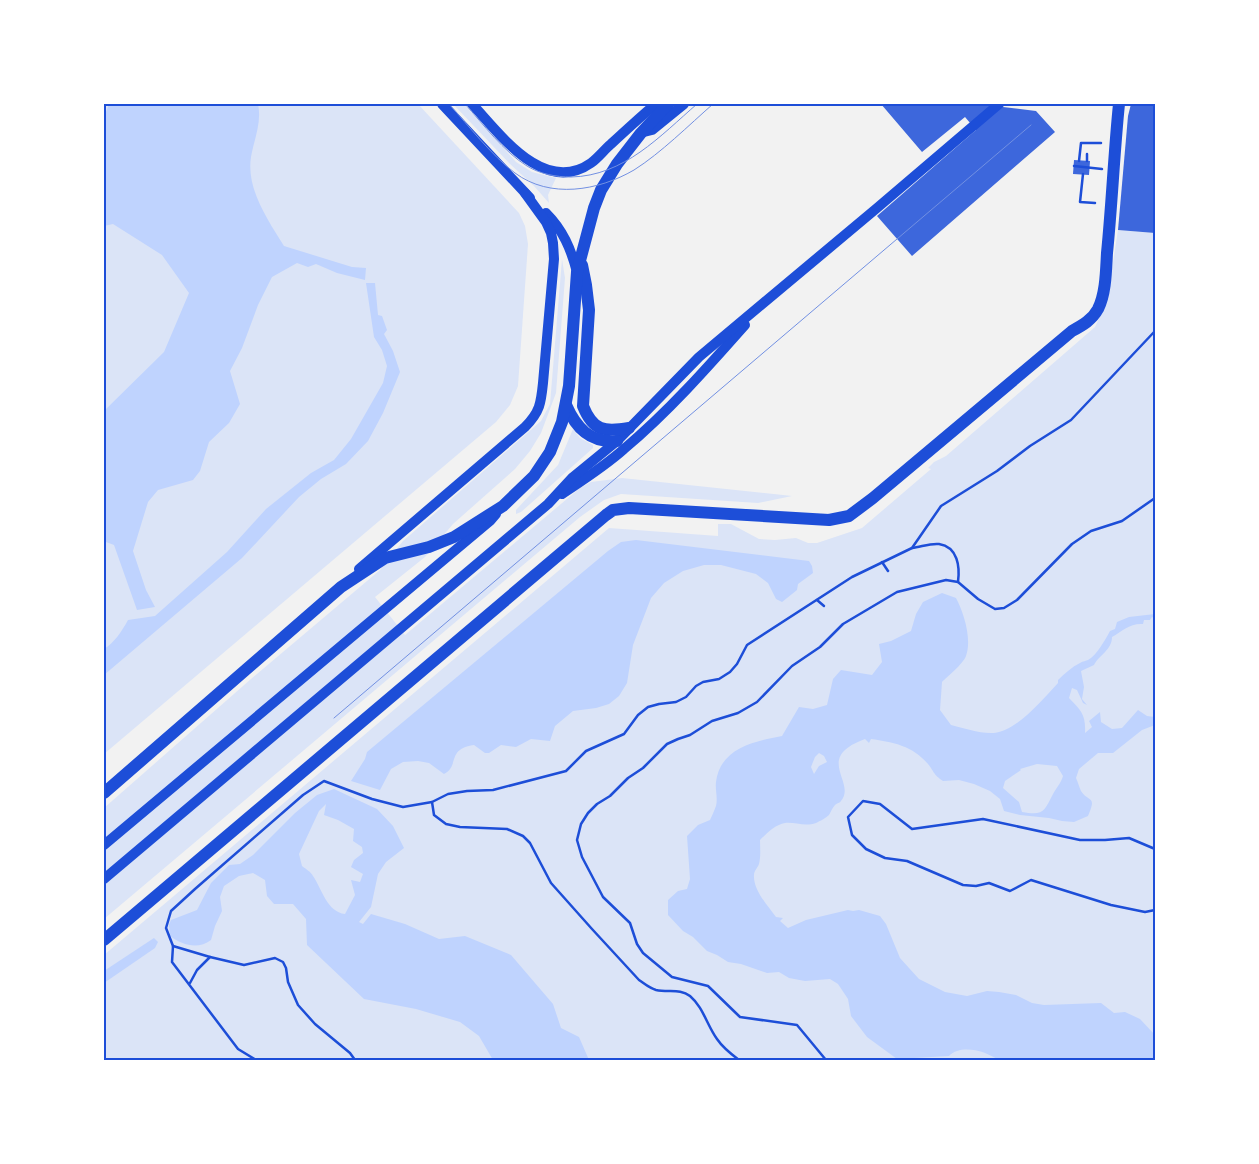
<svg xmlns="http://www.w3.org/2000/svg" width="1259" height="1164" font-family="Jost,sans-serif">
  <rect width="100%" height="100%" fill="#f2f2f2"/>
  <g fill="#dbe4f7">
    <polygon points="104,104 418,104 519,213 525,226 528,244 518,386 510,405 496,422 104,754"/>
    <polygon points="453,104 464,104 516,162 532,172 556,178 548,195 549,203 534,186 510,164"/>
    <polygon points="1118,230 1155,233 1155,1060 104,1060 104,955 609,528 718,536 718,524 731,524 759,539 775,540 796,538 808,543 817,543 862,528 931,469 928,468 934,462 946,456 1095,327 1107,301"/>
    <polygon points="562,259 565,278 556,393 541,433 530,451 515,469 453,524 425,557 375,597 405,635 580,488 591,482 622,478 792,496 758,503 621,494 604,500 580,517 104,919 104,808 251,679 380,570 403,541 541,421 550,404"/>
    <polygon points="573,429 580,438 593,445 593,448 521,512 516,514 516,510 558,465"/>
  </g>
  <g fill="#bfd3fe" fill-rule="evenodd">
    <path d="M 109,104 L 258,104 C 262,123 254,139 251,157 C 246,189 268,220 284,246 L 352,267 L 366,268 L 365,280 L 337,273 L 316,264 L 308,267 L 297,263 L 272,277 L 258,305 L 242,348 L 230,371 L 240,404 L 229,423 L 209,442 L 200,471 L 193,480 L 158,490 L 148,502 L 133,551 L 146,590 L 155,607 L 137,610 L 114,545 L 106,542 L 104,543 L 104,411 L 164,352 L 189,293 L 162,255 L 113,224 L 104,226 L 104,117 Z"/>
    <path d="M 366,283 L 375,283 L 378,315 L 382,316 L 387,330 L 384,334 L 393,351 L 400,372 L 383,413 L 368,441 L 346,464 L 321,479 L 299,497 L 242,558 L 104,675 L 104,649 C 114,643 122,631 128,620 L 155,616 L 227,552 L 266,509 L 311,473 L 334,460 L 351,439 L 383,383 L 387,366 L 382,350 L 374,337 Z"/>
    <path d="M 636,540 L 809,561 L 812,566 L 813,573 L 798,584 L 797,590 L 782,602 L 776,599 L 768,583 L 756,574 L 721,565 L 704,565 L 683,571 L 664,583 L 651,598 L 633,645 L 627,683 L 619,696 L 609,704 L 596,708 L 573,711 L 555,726 L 550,741 L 531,739 L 516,747 L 501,745 L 489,753 L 485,753 L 474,745 C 446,749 460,766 444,774 L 429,763 L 418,761 L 403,762 L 391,769 L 380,790 L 351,781 L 365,759 L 367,752 L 608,551 L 621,542 Z"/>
    <path d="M 942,593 L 956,598 C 964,613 972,639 966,656 C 963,664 948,676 942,682 L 940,710 L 951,725 C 964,728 980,734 994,733 C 1017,731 1043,699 1058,683 L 1058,680 C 1065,673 1072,667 1080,663 C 1083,661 1086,661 1088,660 C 1097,655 1105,640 1110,631 L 1115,629 L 1117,622 L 1129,617 L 1155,614 L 1155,619 L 1152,617 L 1150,620 L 1144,620 L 1143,624 C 1130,623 1122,631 1112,637 C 1112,650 1099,655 1094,665 L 1081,671 L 1084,687 L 1082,699 L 1087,705 L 1083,703 L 1077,690 L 1072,688 L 1069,698 C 1081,710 1086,715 1085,733 L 1092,727 L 1089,721 L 1100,712 L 1101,722 L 1112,729 L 1122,728 L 1138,710 L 1147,716 L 1155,717 L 1155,725 L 1142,730 L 1113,753 L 1098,753 L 1079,769 L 1076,778 C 1078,782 1079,787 1081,791 C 1089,803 1097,795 1088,816 L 1074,822 L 1062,821 L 1049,818 L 1020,815 L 1004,811 L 1000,799 L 990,791 L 974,784 L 959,780 L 943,781 C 933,774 935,773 928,764 C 913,746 893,742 871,739 L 869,743 L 865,739 C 813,758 857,782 841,801 C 840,803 837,803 835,805 C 832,808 831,812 829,815 C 826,818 820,821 816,823 C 805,827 795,822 785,823 C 776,824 766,834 760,840 C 760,848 761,856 759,864 C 758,867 754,871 754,875 C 753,890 768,906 776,917 L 783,918 L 780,921 L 788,928 L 806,920 L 848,910 L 853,911 L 859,910 L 880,916 L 886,924 L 900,958 L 909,968 L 919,979 L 945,992 L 967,996 L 987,991 L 999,992 L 1016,995 L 1032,1003 L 1044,1005 L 1101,1003 L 1114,1013 L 1125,1012 L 1140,1019 L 1155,1035 L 1155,1060 L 998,1060 C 986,1051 961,1044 949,1056 L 897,1059 L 867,1037 L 851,1016 L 848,999 L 838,984 L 830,979 L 805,981 L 789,978 L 779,972 L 767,973 L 741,964 L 728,962 L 717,955 L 707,951 L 693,937 L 683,931 L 668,915 L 668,900 L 678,891 L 687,889 L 690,879 L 687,836 L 698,825 L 710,820 C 712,816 714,811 716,806 C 718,798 715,790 716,782 C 720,748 755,741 782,736 L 799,707 L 813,709 L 827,705 L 833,679 L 841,670 L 872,675 L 882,662 L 879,644 L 891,641 L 911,631 L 916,614 L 923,602 ZM 819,753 L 824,756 L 827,762 L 819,766 L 814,774 L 811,767 L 815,757 ZM 1037,764 L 1057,766 L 1063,776 C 1061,783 1057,787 1053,794 C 1044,811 1044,816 1022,812 L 1019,802 L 1003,788 L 1005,781 L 1021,770 L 1020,769 Z"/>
    <path d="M 334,789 L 377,809 L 393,826 L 404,848 L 386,862 L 378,874 L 371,907 L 359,922 L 363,924 L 371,914 L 405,924 L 439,939 L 465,936 L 511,955 L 553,1004 L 561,1028 L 579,1037 L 589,1060 L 493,1060 L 479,1036 L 460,1022 L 416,1009 L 364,999 L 307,945 L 306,919 L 293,904 L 274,904 L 267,896 L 265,880 L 253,873 L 239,876 L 224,886 L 220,897 L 222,911 L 215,926 L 211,940 C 198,950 182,945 170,936 L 169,925 L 171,920 L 197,910 L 211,883 L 229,865 L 240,864 L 253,855 L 295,813 L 317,795 ZM 326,804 L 324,815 L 338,820 L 354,829 L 353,841 L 362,847 L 363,853 L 354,860 L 351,867 L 363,874 L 360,882 L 351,880 L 355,895 L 345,914 C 327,912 322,889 313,876 C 311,872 306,869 302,866 L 299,854 L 319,811 Z"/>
    <polygon points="154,938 158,942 155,948 104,983 104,971"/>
  </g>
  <g fill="#3d67dc">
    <polygon points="881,104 1000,104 1003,107 1036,111 1055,132 912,256 877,216 976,130 965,117 922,152"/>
    <polygon points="1131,104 1155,104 1155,233 1118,230 1128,116"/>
    <polygon points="1074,160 1090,161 1089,175 1073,174"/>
  </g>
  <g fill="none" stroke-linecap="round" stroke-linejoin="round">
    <g stroke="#1d4ed8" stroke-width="2.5">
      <polyline points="1079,161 1081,143 1101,143"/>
      <polyline points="1087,161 1087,154"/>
      <polyline points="1074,166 1102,169"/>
      <polyline points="1083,174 1080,202 1095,203"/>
      <path d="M 912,548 C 921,547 930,543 939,544 C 958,547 960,567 958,582"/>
      <polyline points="882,562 888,571"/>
      <polyline points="817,600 824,606"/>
      <polyline points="1155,849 1129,838 1105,840 1080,840 983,819 912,829 880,804 863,801 848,817 852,835 866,849 885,858 907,861 963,885 976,886 989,883 1010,891 1031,880 1111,905 1145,912 1155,910"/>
      <polyline points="173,946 210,957"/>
      <polyline points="190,983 197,970 210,957 244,965 275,958 283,962 286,968 288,982 298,1005 315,1024 350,1053 355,1060"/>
      <polyline points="256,1060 238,1049 172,962 173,946 166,928 171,911 195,889 303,795 324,781 372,799 403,807 432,802"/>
      <path d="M 739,1060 C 731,1054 723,1048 717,1039 C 707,1025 703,1007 690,996 C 680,988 668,993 656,990 C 649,988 645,984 639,980 L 592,929 L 551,883 L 530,843 L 523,836 L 507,829 L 460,827 L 446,824 L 434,815 L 432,802 L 448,794 L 467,791 L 493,790 L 566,771 L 586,751 L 624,734 L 638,715 L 648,707 L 659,704 L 676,702 L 686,697 L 696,686 L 703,682 L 719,679 L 730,672 L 737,664 L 747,645 L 852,577 L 912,548 L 941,506 L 997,471 L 1030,446 L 1071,420 L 1155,331"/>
      <polyline points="826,1060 797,1025 740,1017 708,986 672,977 643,953 637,944 630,923 603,897 582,857 577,840 581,824 588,813 597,804 610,796 628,778 643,768 667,744 678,739 690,735 712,721 738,713 757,702 792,666 820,647 843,624 897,592 946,580 958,582 978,599 995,609 1004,608 1017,600 1072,544 1091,531 1122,521 1155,498"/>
    </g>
    <g stroke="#1d4ed8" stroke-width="10">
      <polyline points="442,104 530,198"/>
      <path d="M 472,104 C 500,134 544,196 591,163 C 598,158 604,150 611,144 C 624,132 637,120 651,108 L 660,104"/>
      <polyline points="644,132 652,130 684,104"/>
      <path d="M 546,213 C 563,230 571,249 577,272"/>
      <path d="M 562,494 C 583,480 605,466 624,449 C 668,412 707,368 745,325"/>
      <path d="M 359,569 L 525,427 C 540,412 541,403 543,383 L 554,259 L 553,243 L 551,233 L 546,222 L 525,193"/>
      <polyline points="104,845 490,521 496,514"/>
      <polyline points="104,879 548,504 573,477 617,441 699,357 877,208 999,104"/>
    </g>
    <g stroke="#1d4ed8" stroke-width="12">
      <path d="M 582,265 L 586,285 L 589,310 L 583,406 C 593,431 604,432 629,428"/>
      <path d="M 566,405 C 576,428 590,443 617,441"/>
      <polyline points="104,793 341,587 385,558 429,547 454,537 503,506 534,476 550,452 562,422 569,386 577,272 594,208 601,190 617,164 641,133 668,104"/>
      <path d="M 104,940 L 606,515 L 613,510 L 629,508 L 829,520 L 849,516 L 873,498 L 1072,331 C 1083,325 1092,320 1098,309 C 1106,293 1106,270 1107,253 C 1112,203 1114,153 1119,104"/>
    </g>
    <g stroke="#7290e2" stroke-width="1">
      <path d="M 449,104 C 469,126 491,155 515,173 C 550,199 598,191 634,170 C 661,153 689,125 713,104"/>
      <path d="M 465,104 C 483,124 504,152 527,166 C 540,174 556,177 571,177 C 624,176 660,136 697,104"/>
      <polyline points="334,718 1031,125"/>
    </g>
  </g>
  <rect width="1259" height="1164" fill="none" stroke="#ffffff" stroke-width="210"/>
  <rect x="105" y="105" width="1049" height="954" fill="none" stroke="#1d4ed8" stroke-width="2"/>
</svg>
